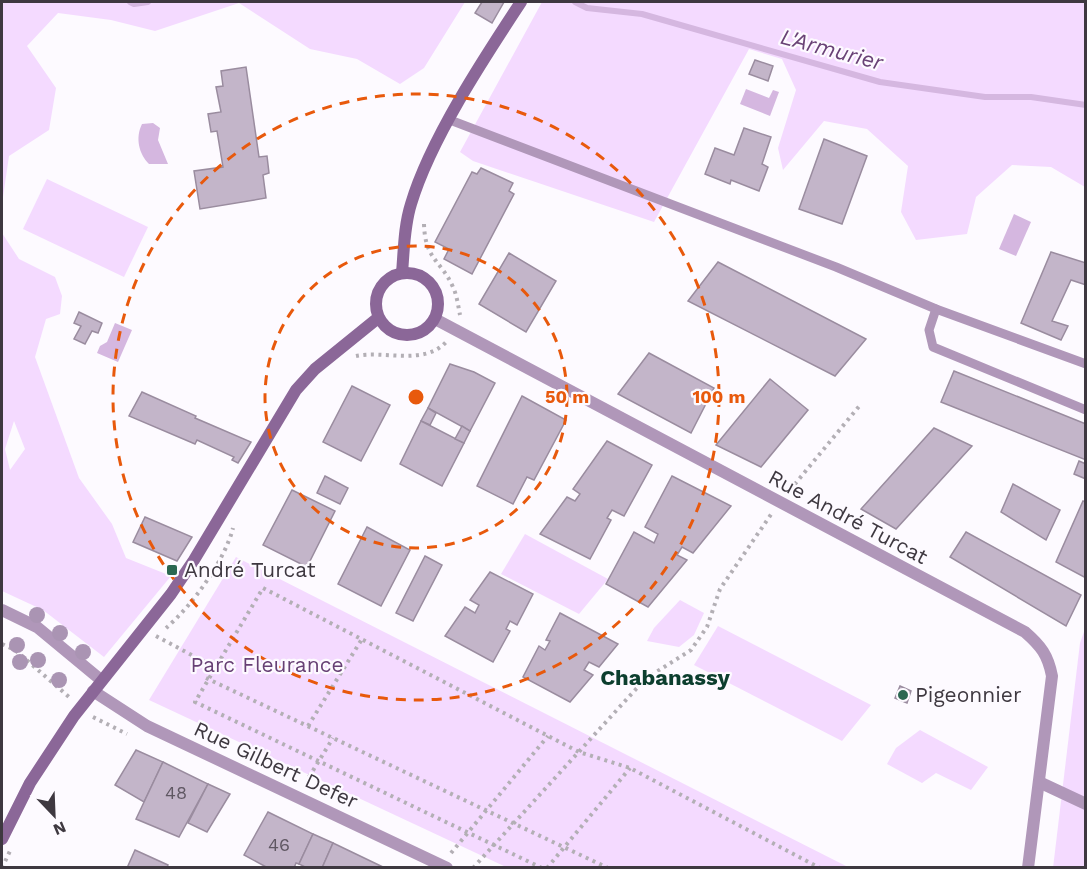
<svg xmlns="http://www.w3.org/2000/svg" width="1087" height="869" font-family="'Work Sans',sans-serif">
  <rect width="100%" height="100%" fill="#fdfaff"/>
  <g fill="#f4daff" fill-rule="evenodd">
    <polygon points="2,2 465,2 424,68 400,84 357,59 310,49 239,3 155,31 111,20 58,13 27,46 56,88 49,130 9,156 2,204"/>
    <polygon points="542,2 1085,2 1085,187 1051,167 1012,165 976,197 967,234 916,240 901,212 908,166 867,129 824,121 783,170 778,148 796,90 782,59 749,49 654,222 473,161 460,152"/>
    <polygon points="47,179 148,227 124,277 23,229"/>
    <path d="M 2,233 L 19,259 L 55,277 L 62,296 L 60,314 L 46,319 L 35,357 L 79,478 L 112,524 L 126,558 L 171,576 L 104,657 L 43,610 L 2,591 ZM 14,421 L 25,449 L 10,470 L 5,449 Z"/>
    <polygon points="525,534 608,579 579,614 501,574"/>
    <polygon points="236,557 848,867 506,867 149,700"/>
    <polygon points="680,600 704,613 694,635 679,647 647,641 654,628"/>
    <polygon points="718,626 871,705 842,741 694,665"/>
    <polygon points="1085,629 1085,867 1053,868 1080,643"/>
    <polygon points="920,730 988,767 971,790 936,773 922,783 887,764 896,748"/>
  </g>
  <g fill="#d5b7e0">
    <polygon points="746,89 769,98 773,90 779,92 770,116 740,104"/>
    <path d="M 153,123 L 160,128 L 158,140 L 168,164 L 149,164 C 139,154 135,138 142,124 Z"/>
    <polygon points="1014,214 1031,222 1016,256 999,249"/>
    <polygon points="115,323 132,330 118,362 97,353 100,346 107,342"/>
  </g>
  <g fill="none" stroke-linecap="round" stroke-linejoin="round">
    <g stroke="#d5b7e0" stroke-width="6">
      <polyline points="130,2 134,4 148,2"/>
      <polyline points="575,2 587,8 642,14 880,82 985,97 1031,97 1086,105"/>
    </g>
  </g>
  <g fill="#c3b5c9" stroke="#9a8c9f" stroke-width="1.5">
    <polygon points="482,2 504,2 492,23 475,13"/>
    <polygon points="755,60 773,66 768,81 749,74"/>
    <polygon points="246,67 259,157 267,156 269,173 263,175 266,198 200,209 194,171 223,167 217,131 211,132 208,114 221,112 216,87 223,86 221,71"/>
    <polygon points="744,128 771,137 762,164 768,167 759,191 731,180 730,184 705,174 715,148 734,155"/>
    <polygon points="824,139 867,156 842,224 799,209"/>
    <polygon points="481,168 513,183 509,191 514,194 472,274 444,259 449,249 435,242 472,172 477,174"/>
    <polygon points="1051,252 1086,263 1086,285 1071,280 1052,321 1068,326 1061,340 1021,323"/>
    <polygon points="509,253 556,281 526,332 479,304"/>
    <polygon points="718,262 866,339 835,376 688,301"/>
    <polygon points="79,312 102,323 98,333 92,331 85,344 74,339 81,326 74,323"/>
    <polygon points="649,353 714,388 691,433 618,394"/>
    <polygon points="450,364 474,372 495,383 470,431 428,408"/>
    <polygon points="954,371 1086,424 1086,460 941,402"/>
    <polygon points="770,379 808,410 761,467 716,445"/>
    <polygon points="352,386 390,405 361,461 323,442"/>
    <polygon points="142,392 196,416 195,418 251,442 238,463 232,460 234,457 197,440 195,444 129,416"/>
    <polygon points="522,396 566,420 534,480 527,477 513,504 477,486"/>
    <polygon points="428,408 436,413 430,425 421,421"/>
    <polygon points="421,421 464,443 442,486 400,464"/>
    <polygon points="462,426 470,431 464,443 455,439"/>
    <polygon points="934,428 972,446 896,529 861,509"/>
    <polygon points="607,441 652,465 624,516 612,510 607,518 611,520 590,559 540,534 567,497 575,501 580,494 573,489"/>
    <polygon points="1079,461 1086,464 1086,479 1074,474"/>
    <polygon points="325,476 348,488 340,504 317,493"/>
    <polygon points="672,476 731,506 693,553 682,547 677,555 687,560 648,607 606,584 634,532 654,543 658,534 645,527"/>
    <polygon points="1013,484 1060,510 1046,540 1001,512"/>
    <polygon points="292,490 335,511 307,567 263,545"/>
    <polygon points="1083,501 1086,502 1086,578 1056,562"/>
    <polygon points="145,517 192,537 177,561 133,542"/>
    <polygon points="367,527 410,550 381,606 338,584"/>
    <polygon points="966,532 1081,595 1066,626 950,557"/>
    <polygon points="425,556 442,565 413,621 396,613"/>
    <polygon points="490,572 533,594 517,625 510,621 506,629 510,631 493,662 445,636 465,607 475,613 479,605 470,600"/>
    <polygon points="560,613 618,644 599,667 589,662 584,670 593,675 570,702 523,677 539,646 545,650 550,641 546,640"/>
    <polygon points="900,686 911,691 907,703 895,698"/>
    <polygon points="136,750 163,762 144,802 115,785"/>
    <polygon points="163,762 208,784 179,837 136,819"/>
    <polygon points="208,784 230,794 207,832 188,823"/>
    <polygon points="268,812 313,834 299,864 296,863 294,868 268,868 244,855"/>
    <polygon points="313,834 333,843 322,868 307,868 299,864"/>
    <polygon points="333,843 385,868 322,868"/>
    <polygon points="135,850 168,865 167,868 127,868"/>
  </g>
  <g fill="none" stroke-linecap="round" stroke-linejoin="round">
    <g stroke="#b3afb5" stroke-width="4" stroke-dasharray="3 4.5" stroke-linecap="butt">
      <path d="M 424,224 C 425,260 441,260 453,287 C 457,296 458,305 460,315"/>
      <path d="M 356,356 C 384,350 424,366 446,342"/>
      <polyline points="790,490 861,404"/>
      <path d="M 166,628 C 192,606 225,560 233,528"/>
      <polyline points="156,636 214,667"/>
      <polyline points="2,644 15,650 69,697"/>
      <polyline points="206,678 608,868"/>
      <polyline points="93,717 127,734"/>
      <polyline points="308,726 362,639"/>
      <polyline points="309,777 333,738"/>
      <polyline points="451,853 548,736"/>
      <polyline points="2,868 10,851"/>
      <polyline points="307,868 307,867"/>
      <polyline points="473,868 636,689 650,676 691,650 707,627 720,589 772,513"/>
      <polyline points="542,868 195,702 263,588 579,752 630,768 820,868"/>
      <polyline points="547,868 630,768"/>
    </g>
    <g stroke="#b097b9" stroke-width="9">
      <polyline points="450,120 836,267 936,309 1086,364"/>
      <polyline points="936,309 929,330 933,347 1086,410"/>
    </g>
    <g stroke="#b097b9" stroke-width="12">
      <path d="M 435,319 L 1025,632 C 1041,646 1048,655 1052,676 L 1028,868"/>
      <polyline points="2,610 37,627 101,680"/>
      <polyline points="93,691 147,726 447,868"/>
      <polyline points="1039,782 1086,804"/>
    </g>
    <g stroke="#8b6798" stroke-width="12">
      <circle cx="407" cy="304" r="31"/>
      <path d="M 402,273 C 404,250 404,226 411,204 C 430,140 484,58 521,2"/>
      <polyline points="2,839 30,783 74,716 171,594 194,560 296,390 315,369 378,318"/>
    </g>
  </g>
  <g fill="#aa94b3">
    <circle cx="37" cy="615" r="8"/>
    <circle cx="60" cy="633" r="8"/>
    <circle cx="17" cy="645" r="8"/>
    <circle cx="83" cy="652" r="8"/>
    <circle cx="38" cy="660" r="8"/>
    <circle cx="20" cy="662" r="8"/>
    <circle cx="59" cy="680" r="8"/>
  </g>
  <g fill="none" stroke="#e8590c" stroke-width="3" stroke-dasharray="10 8">
    <circle cx="416" cy="397" r="151"/>
    <circle cx="416" cy="397" r="303"/>
  </g>
  <g fill="#2b6751" stroke="#fdfaff" stroke-width="2">
    <rect x="166" y="564" width="12" height="12" rx="3"/>
    <circle cx="903" cy="695" r="6"/>
  </g>
  <g text-anchor="middle" stroke-width="4.5" stroke-linejoin="round" paint-order="stroke">
    <g font-size="18" fill="#5f5762">
      <text x="176" y="799">48</text>
      <text x="279" y="851">46</text>
    </g>
    <g font-size="21" fill="#3e3840" stroke="#fdfaff">
      <text transform="translate(848 517) rotate(28)" y="7">Rue André Turcat</text>
      <text transform="translate(276 765) rotate(25)" y="7">Rue Gilbert Defer</text>
    </g>
    <g font-size="21" fill="#3e3840" stroke="#fdfaff" text-anchor="start">
      <text x="184" y="577">André Turcat</text>
      <text x="915" y="702">Pigeonnier</text>
    </g>
    <g font-size="21" fill="#674075" stroke="#fdfaff">
      <text x="267" y="672">Parc Fleurance</text>
    </g>
    <g font-size="22" font-style="italic" fill="#694276" stroke="#fdfaff">
      <text transform="translate(832 49) rotate(15)" y="8">L'Armurier</text>
    </g>
    <g font-size="22" font-weight="bold" fill="#0c3e2e" stroke="#fdfaff">
      <text x="665" y="685">Chabanassy</text>
    </g>
  </g>
  <circle cx="416" cy="397" r="9" fill="#e8590c" stroke="#fdfaff" stroke-width="3"/>
  <g font-size="18" text-anchor="middle" font-weight="bold" fill="#e8590c" stroke="#fdfaff" stroke-width="4.5" stroke-linejoin="round" paint-order="stroke">
    <text x="567" y="403">50 m</text>
    <text x="719" y="403">100 m</text>
  </g>
  <rect width="1087" height="869" fill="none" stroke="#3e3840" stroke-width="6"/>
  <g transform="translate(54 815) rotate(157)" stroke="#fdfaff" stroke-width="4.5" paint-order="stroke">
  <path d="M0-4.5L10 22L0 15L-10 22Z" fill="#3e3840"/>
  <text y="-9" font-size="16" font-weight="bold" text-anchor="middle" fill="#3e3840">N</text>
  </g>
</svg>
